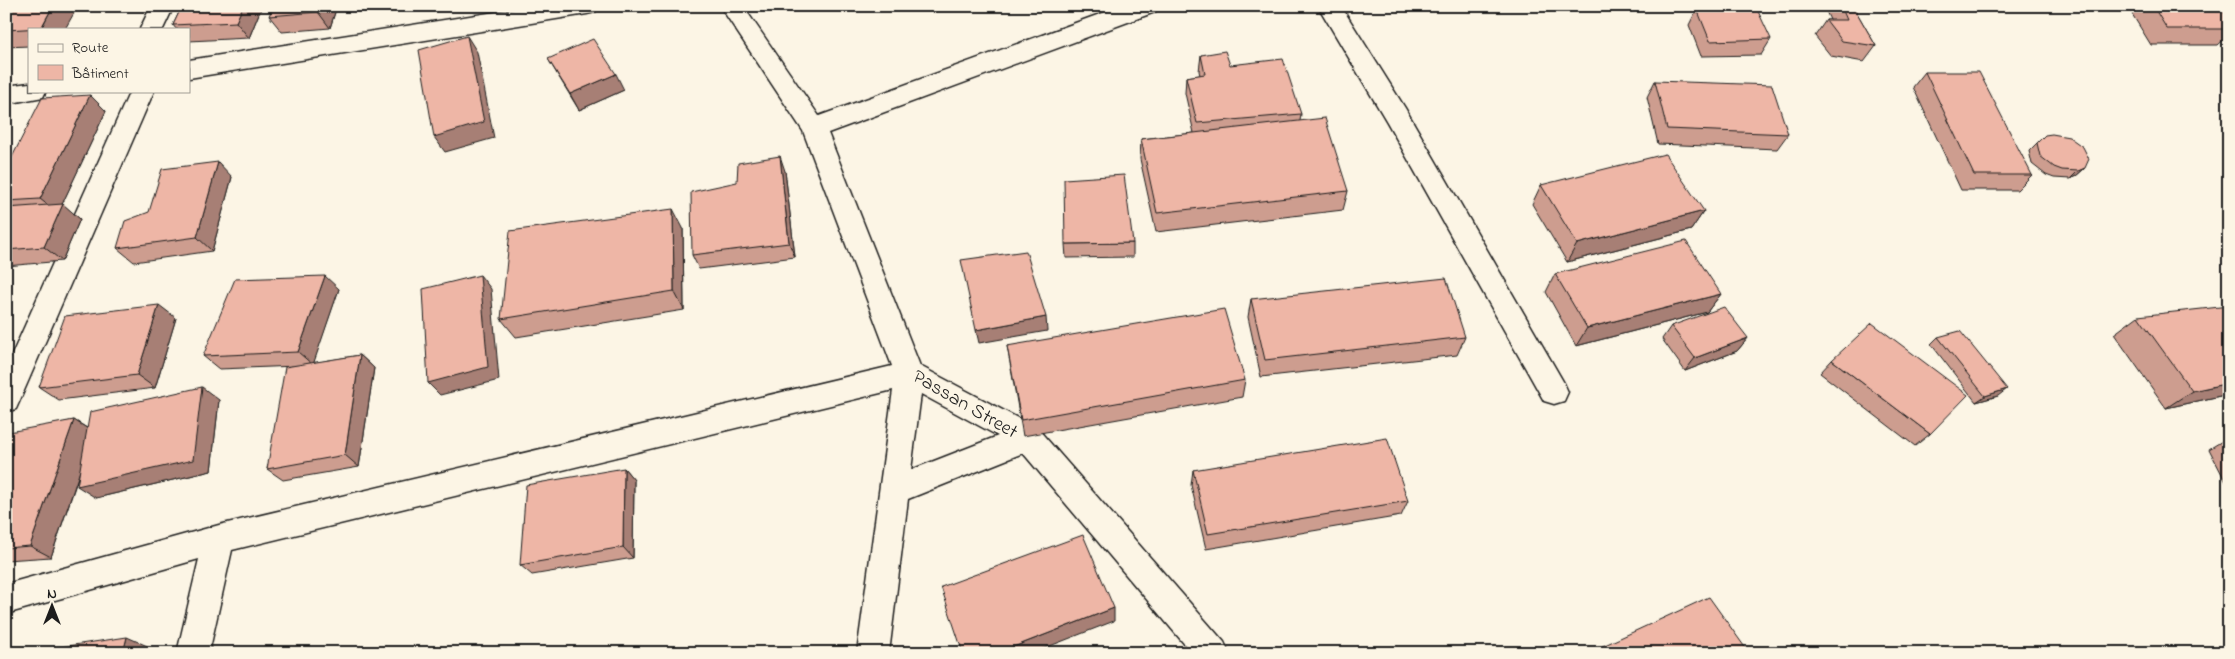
<svg xmlns="http://www.w3.org/2000/svg" width="2235" height="659" font-family="'Indie Flower',sans-serif">
  <rect width="100%" height="100%" fill="#fcf5e5"/>
  <filter id="ink" filterUnits="userSpaceOnUse"><feTurbulence type="fractalNoise" baseFrequency=".02" numOctaves="2"/><feDisplacementMap in="SourceGraphic" scale="10" xChannelSelector="R" yChannelSelector="G"/><feConvolveMatrix kernelMatrix="1 2 1 2 8 2 1 2 1" color-interpolation-filters="sRGB"/></filter>
  <g filter="url(#ink)">
    <g fill="none" stroke-linecap="round" stroke-linejoin="round">
      <g stroke="#1c1c1c" stroke-width="3">
        <g id="minor">
          <polygon points="151,6 174,6 163,29 140,29"/>
          <polygon points="534,6 598,6 595,12 587,14 189,78 189,60"/>
          <path d="M 720,6 L 743,6 L 819,116 L 1122,6 L 1158,6 L 1155,12 L 828,133 L 920,366 L 1038,429 L 1224,642 L 1229,653 L 1192,653 L 1023,453 L 908,499 L 889,653 L 857,653 L 893,390 L 232,550 L 209,653 L 177,653 L 199,559 L 6,614 L 6,584 L 219,525 L 892,366 L 803,131 ZM 921,394 L 998,436 L 911,470 Z"/>
          <polygon points="1318,6 1341,6 1405,108 1564,383 1568,392 1564,401 1554,404 1544,401 1387,122"/>
          <polygon points="29,83 29,91 46,91 43,97 6,104 6,86"/>
          <polygon points="130,91 154,91 20,400 16,409 6,412 6,368"/>
        </g>
      </g>
      <use href="#minor" fill="#fcf5e5" fill-rule="evenodd"/>
    </g>
    <g fill="#cd9d8f" stroke="#1c1c1c">
      <polygon points="6,6 65,29 29,29 29,46 6,47"/>
      <polygon points="182,6 262,6 249,38 189,41 189,29 176,29 173,25"/>
      <polygon points="337,6 330,28 282,32 269,16"/>
      <polygon points="1817,6 1853,6 1876,46 1864,62 1831,56 1815,36 1826,20 1830,20 1825,9"/>
      <polygon points="2140,6 2220,6 2229,20 2229,35 2218,45 2151,45 2132,14"/>
      <polygon points="1697,9 1771,39 1761,55 1701,56 1689,25"/>
      <polygon points="1201,55 1230,65 1301,114 1300,121 1348,191 1343,210 1156,232 1140,159 1141,139 1194,133 1185,93 1186,77 1200,75 1199,71"/>
      <polygon points="548,59 624,90 579,110 557,74"/>
      <polygon points="1925,72 2032,175 2017,190 1961,190 1913,87"/>
      <polygon points="1655,81 1788,134 1777,149 1658,144 1647,97"/>
      <polygon points="106,111 62,204 80,219 62,261 6,266 6,169"/>
      <polygon points="2045,135 2085,168 2076,176 2070,179 2054,178 2046,175 2032,164 2029,151"/>
      <polygon points="785,171 795,257 699,269 692,255"/>
      <polygon points="232,177 212,251 134,262 117,248"/>
      <polygon points="1541,185 1704,211 1691,230 1567,262 1532,204"/>
      <polygon points="683,228 684,310 516,337 501,319"/>
      <polygon points="1133,243 1133,257 1066,258 1065,244"/>
      <polygon points="1555,274 1721,294 1707,312 1576,346 1546,292"/>
      <polygon points="339,289 313,363 360,355 374,368 359,467 283,480 267,469 297,366 219,369 203,356"/>
      <polygon points="1251,299 1465,337 1457,355 1261,377 1248,317"/>
      <polygon points="2138,316 2229,394 2166,408 2114,334"/>
      <polygon points="176,318 155,388 59,400 39,387"/>
      <polygon points="1671,326 1748,338 1737,351 1685,371 1662,339"/>
      <polygon points="1938,337 1998,396 1976,402 1931,344"/>
      <polygon points="1007,346 1245,380 1242,397 1023,436"/>
      <polygon points="1832,360 1930,434 1915,446 1820,373"/>
      <polygon points="219,400 211,471 96,498 79,475 51,557 6,560 6,437 74,420 87,428"/>
      <polygon points="2229,437 2229,488 2209,449"/>
      <polygon points="624,468 634,480 633,558 532,575 520,565"/>
      <polygon points="1193,470 1408,501 1401,516 1206,549 1191,485"/>
      <polygon points="2202,648 2229,653 2190,653"/>
    </g>
    <g fill="#a77f74" stroke="#1c1c1c">
      <polygon points="53,6 78,6 65,29 41,29"/>
      <polygon points="243,6 262,6 249,38 236,22"/>
      <polygon points="320,6 337,6 330,28 318,12"/>
      <polygon points="467,36 477,52 494,138 445,152 434,137"/>
      <polygon points="616,74 624,90 579,110 570,94"/>
      <polygon points="90,95 106,111 58,213 40,199"/>
      <polygon points="780,156 785,171 795,257 789,243"/>
      <polygon points="218,162 232,177 212,251 197,237"/>
      <polygon points="2085,168 2076,176 2070,179 2078,171"/>
      <polygon points="63,204 80,219 62,261 44,247"/>
      <polygon points="673,209 683,228 684,310 674,291"/>
      <polygon points="1704,211 1691,230 1567,262 1577,244"/>
      <polygon points="480,275 491,289 499,380 440,395 428,383"/>
      <polygon points="325,276 339,289 313,365 298,352"/>
      <polygon points="1721,294 1707,312 1576,346 1587,328"/>
      <polygon points="159,305 176,318 155,388 137,375"/>
      <polygon points="1046,317 1047,331 979,343 976,330"/>
      <polygon points="1748,338 1737,351 1685,371 1695,358"/>
      <polygon points="360,355 374,368 359,467 345,455"/>
      <polygon points="2229,383 2229,394 2166,408 2192,391"/>
      <polygon points="202,387 219,400 211,471 96,498 77,486"/>
      <polygon points="2007,389 1998,396 1976,402 1985,396"/>
      <polygon points="74,420 93,432 51,557 30,546"/>
      <polygon points="624,468 634,480 633,558 623,547"/>
      <polygon points="1114,608 1114,621 1032,653 998,653"/>
      <polygon points="127,637 154,649 153,653 123,653"/>
    </g>
    <g fill="#eeb6a6" stroke="#1c1c1c">
      <polygon points="6,6 53,6 41,28 6,30"/>
      <polygon points="182,6 243,6 236,22 173,25"/>
      <polygon points="273,6 320,6 318,12 269,16"/>
      <polygon points="1841,6 1853,6 1876,46 1842,41 1826,20 1847,20"/>
      <polygon points="2153,6 2220,6 2229,20 2229,29 2167,29"/>
      <polygon points="1756,7 1771,39 1710,41 1697,9"/>
      <polygon points="467,36 484,122 434,137 419,50"/>
      <polygon points="593,39 616,74 570,94 548,59"/>
      <polygon points="1225,51 1230,65 1283,59 1301,114 1197,123 1186,77 1205,74 1201,55"/>
      <polygon points="1925,72 1979,72 2032,175 1974,175"/>
      <polygon points="1655,81 1772,85 1788,134 1667,129"/>
      <polygon points="90,95 40,199 6,201 6,169 42,98"/>
      <polygon points="1325,118 1348,191 1157,213 1141,139"/>
      <polygon points="2052,134 2069,137 2083,147 2089,159 2085,168 2078,171 2062,170 2054,167 2040,156 2037,143 2045,135"/>
      <polygon points="1665,154 1704,211 1577,244 1541,185"/>
      <polygon points="780,156 789,243 692,255 691,192 737,182 738,163"/>
      <polygon points="218,162 197,237 117,248 125,221 149,212 162,169"/>
      <polygon points="1124,175 1133,243 1065,244 1064,179"/>
      <polygon points="63,204 44,247 6,250 6,208"/>
      <polygon points="673,209 674,291 501,319 510,231"/>
      <polygon points="1686,241 1721,294 1587,328 1555,274"/>
      <polygon points="1026,251 1046,317 976,330 961,260"/>
      <polygon points="480,275 488,367 428,383 423,289"/>
      <polygon points="325,276 298,352 203,356 235,279"/>
      <polygon points="1446,278 1465,337 1265,360 1251,299"/>
      <polygon points="159,305 137,375 39,387 65,316"/>
      <polygon points="2229,306 2229,383 2192,391 2138,316"/>
      <polygon points="1724,307 1748,338 1695,358 1671,326"/>
      <polygon points="1224,309 1245,380 1021,420 1007,346"/>
      <polygon points="1872,323 1968,395 1930,434 1832,360"/>
      <polygon points="1960,331 2007,389 1985,396 1938,337"/>
      <polygon points="360,355 345,455 267,469 285,367"/>
      <polygon points="202,387 193,460 77,486 90,412"/>
      <polygon points="74,420 30,546 6,548 6,437 9,432"/>
      <polygon points="1387,438 1408,501 1208,534 1193,470"/>
      <polygon points="624,468 623,547 520,565 526,485"/>
      <polygon points="1083,535 1114,608 998,653 963,653 941,587"/>
      <polygon points="1709,597 1749,653 1596,653 1594,650"/>
      <polygon points="127,637 123,653 20,653"/>
      <polygon points="2229,647 2229,653 2204,653 2202,648"/>
    </g>
  </g>
  <g text-anchor="middle" stroke-width="5" stroke-linejoin="round" paint-order="stroke">
    <g font-size="20" fill="#1c1c1c" stroke="#fcf5e5">
      <text transform="translate(966 403) rotate(30)" y="7">Passan Street</text>
    </g>
  </g>
  <rect width="2235" height="659" fill="none" stroke="#fcf5e5" stroke-width="25"/>
  <rect x="12" y="12" width="2210" height="634" fill="none" stroke="#1c1c1c" stroke-width="2" filter="url(#ink)"/>
  <rect x="28" y="28" width="162" height="65" fill="#fcf5e5" stroke="#a29e95"/>
  <rect x="38" y="44" width="25" height="8" fill="#fcf5e5" stroke="#a29e95"/>
  <text x="72" y="52" font-size="15" fill="#1c1c1c">Route</text>
  <rect x="38" y="65" width="25" height="15" fill="#eeb6a6" stroke="#a29e95"/>
  <text x="72" y="78" font-size="15" fill="#1c1c1c">Bâtiment</text>
  <g transform="translate(52 606)" stroke="#fcf5e5" stroke-width="4" paint-order="stroke">
  <path d="M0-4L9 19L0 12L-9 19Z" fill="#1c1c1c"/>
  <text y="-8" font-size="14" font-weight="bold" text-anchor="middle" fill="#1c1c1c">N</text>
  </g>
</svg>
